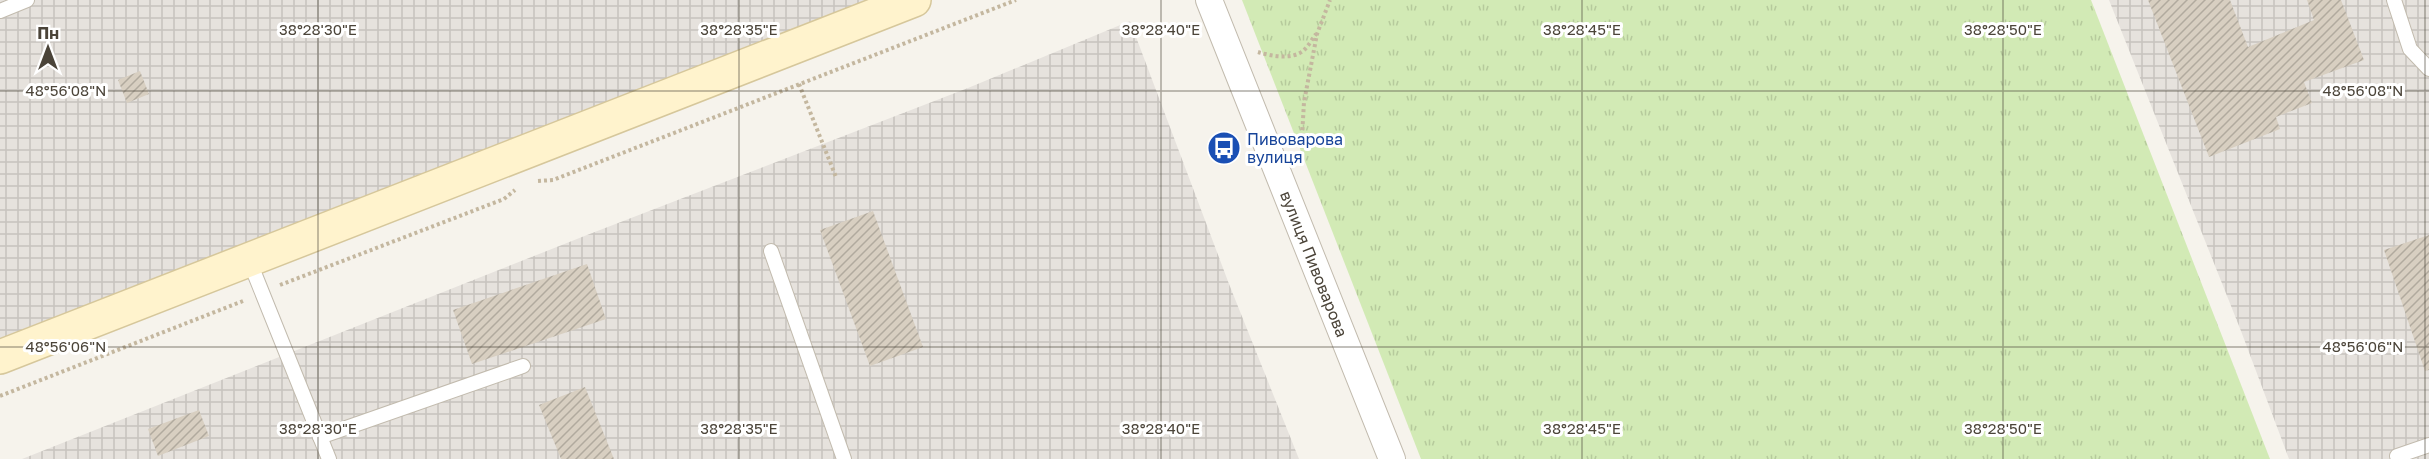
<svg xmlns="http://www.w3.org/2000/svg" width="2429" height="459" font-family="'Golos Text',sans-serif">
  <defs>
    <pattern id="industrial-grid" width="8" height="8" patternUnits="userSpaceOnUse" patternTransform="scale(1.5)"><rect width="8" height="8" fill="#e6e2dd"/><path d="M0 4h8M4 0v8" fill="none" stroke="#c7c3be"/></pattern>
    <pattern id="grass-tufts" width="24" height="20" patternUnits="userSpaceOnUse" patternTransform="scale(1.5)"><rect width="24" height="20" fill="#d2eab5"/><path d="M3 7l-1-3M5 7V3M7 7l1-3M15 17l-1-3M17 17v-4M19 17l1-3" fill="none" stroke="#b6ca9c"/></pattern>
    <pattern id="building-hatch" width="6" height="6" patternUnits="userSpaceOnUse" patternTransform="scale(1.5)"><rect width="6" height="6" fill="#d8cfc1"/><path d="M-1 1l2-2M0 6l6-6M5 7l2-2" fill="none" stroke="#b1aa9e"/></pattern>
  </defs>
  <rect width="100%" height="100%" fill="#f6f3ec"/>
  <g fill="url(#industrial-grid)">
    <polygon points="0,0 882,0 0,343"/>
    <polygon points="2109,0 2429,0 2429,459 2289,459 2241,331"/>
    <polygon points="1130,21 1229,284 1299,459 22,459 587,235 968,88"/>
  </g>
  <polygon fill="url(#grass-tufts)" points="1242,0 2091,0 2270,459 1421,459"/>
  <g fill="url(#building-hatch)">
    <polygon points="2148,0 2230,0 2248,47 2314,20 2307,0 2341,0 2364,60 2304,82 2312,103 2276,117 2280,129 2209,157"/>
    <polygon points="140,71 149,94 127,103 118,80"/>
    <polygon points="873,211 923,347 870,366 820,230"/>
    <polygon points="2429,235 2429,370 2425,371 2384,250"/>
    <polygon points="587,264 606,319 472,364 453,310"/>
    <polygon points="585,387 614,459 561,459 539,405"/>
    <polygon points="199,410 209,436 158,456 148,429"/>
  </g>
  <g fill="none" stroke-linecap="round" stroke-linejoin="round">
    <g stroke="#c2bbae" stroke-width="16">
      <g id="service">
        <polyline points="2394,0 2410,49 2429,69"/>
        <polyline points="0,11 27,0"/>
        <polyline points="771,251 844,459"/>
        <polyline points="249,260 329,459"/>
        <polyline points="320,437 523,366"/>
        <polyline points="2397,456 2429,445"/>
      </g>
    </g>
    <g stroke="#c2bbae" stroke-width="28">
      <g id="minor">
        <path id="s1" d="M 1209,0 L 1392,459"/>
      </g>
    </g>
    <g stroke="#d6c79b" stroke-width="36">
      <polyline id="secondary" points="0,357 914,0"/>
    </g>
    <g stroke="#c4b79f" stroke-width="4" stroke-dasharray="3 3" stroke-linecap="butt">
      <path d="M 1258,52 C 1271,56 1291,60 1303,51 C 1308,47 1312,39 1316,34"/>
      <polyline points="799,84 836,177"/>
      <polyline points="1301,154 1304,102 1317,34 1330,0"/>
      <polyline points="538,181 553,180 1016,0"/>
      <polyline points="280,285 504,199 515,190"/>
      <polyline points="0,396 243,301"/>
    </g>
    <use href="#service" stroke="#fff" stroke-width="14"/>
    <use href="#minor" stroke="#fff" stroke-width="26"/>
    <use href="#secondary" stroke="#fff3cd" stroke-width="33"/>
  </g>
  <path fill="none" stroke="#4b4439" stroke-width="1.5" stroke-opacity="0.45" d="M 318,0 L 318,459M 739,0 L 739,459M 1161,0 L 1161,459M 1582,0 L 1582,459M 2003,0 L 2003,459M 2425,0 L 2425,459M 0,91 L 2429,91M 0,347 L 2429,347"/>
  <defs>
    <g id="bus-disc" transform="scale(1.725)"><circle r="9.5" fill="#1a4fb4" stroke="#fff"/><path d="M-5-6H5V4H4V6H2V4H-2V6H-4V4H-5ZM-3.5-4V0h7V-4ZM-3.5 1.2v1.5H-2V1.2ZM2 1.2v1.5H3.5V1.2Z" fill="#fff"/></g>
  </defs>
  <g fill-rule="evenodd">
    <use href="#bus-disc" x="1224" y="148"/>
  </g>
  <g text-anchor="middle" stroke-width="6" stroke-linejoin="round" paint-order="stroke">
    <g font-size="16" fill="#164399" stroke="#fff" text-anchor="start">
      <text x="1247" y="145">Пивоварова<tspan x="1247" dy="18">вулиця</tspan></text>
    </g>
    <g font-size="16" fill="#4b4439" stroke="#fff">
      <text dy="6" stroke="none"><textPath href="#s1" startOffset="284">вулиця Пивоварова</textPath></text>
    </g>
  </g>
  <g font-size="15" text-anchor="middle" fill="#4b4439" stroke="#fff" stroke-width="6" stroke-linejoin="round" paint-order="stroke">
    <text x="318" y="35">38°28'30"E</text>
    <text x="739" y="35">38°28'35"E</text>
    <text x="1161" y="35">38°28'40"E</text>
    <text x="1582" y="35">38°28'45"E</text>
    <text x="2003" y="35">38°28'50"E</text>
    <text x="66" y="96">48°56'08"N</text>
    <text x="2363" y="96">48°56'08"N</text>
    <text x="66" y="352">48°56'06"N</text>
    <text x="2363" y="352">48°56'06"N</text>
    <text x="318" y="434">38°28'30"E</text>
    <text x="739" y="434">38°28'35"E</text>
    <text x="1161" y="434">38°28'40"E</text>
    <text x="1582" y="434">38°28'45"E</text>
    <text x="2003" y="434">38°28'50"E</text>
  </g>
  <g transform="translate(48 48)" stroke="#ffffff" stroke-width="4.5" paint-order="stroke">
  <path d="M0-4.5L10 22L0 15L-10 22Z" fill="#4b4439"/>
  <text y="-9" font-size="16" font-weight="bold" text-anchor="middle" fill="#4b4439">Пн</text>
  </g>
</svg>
